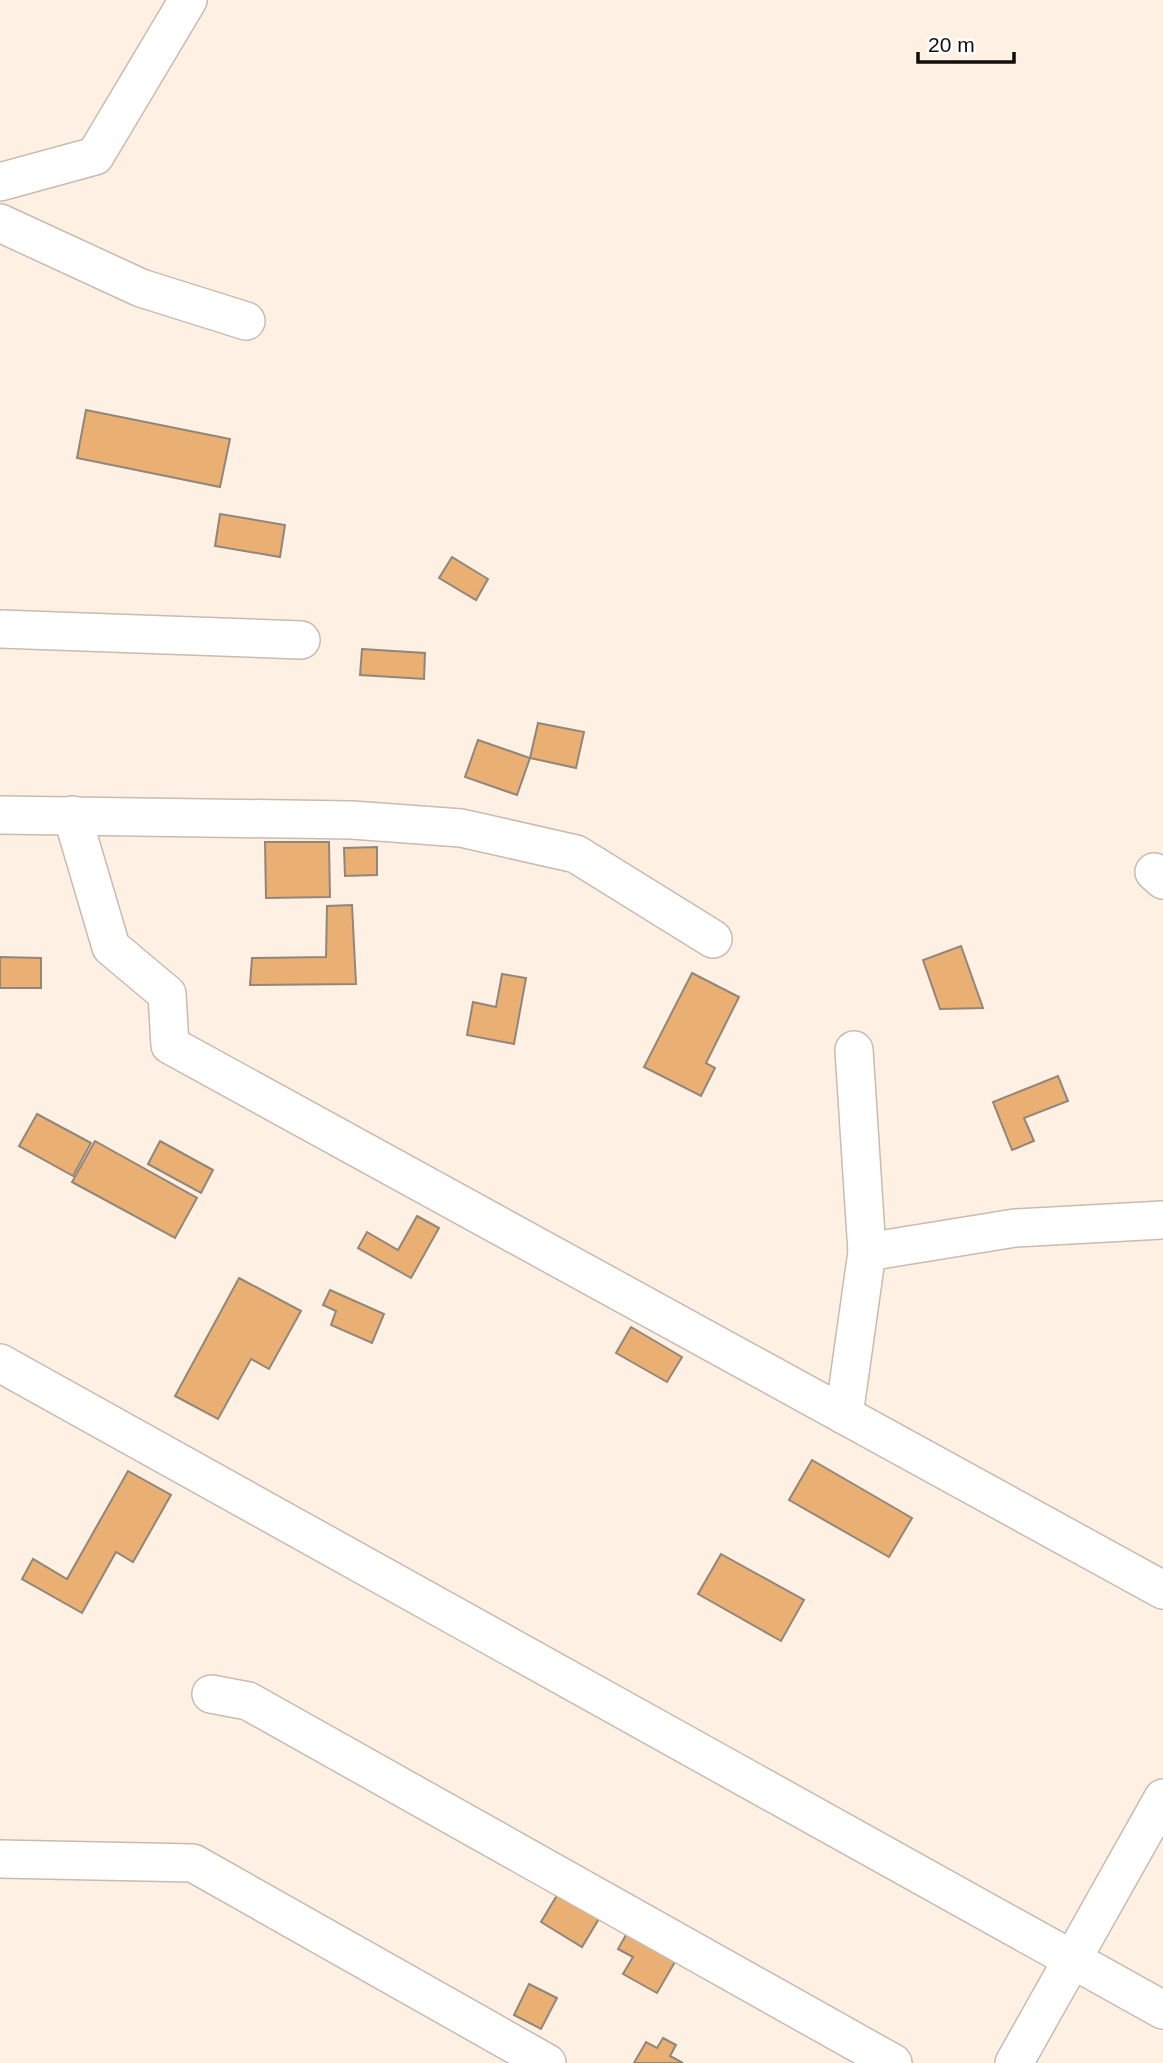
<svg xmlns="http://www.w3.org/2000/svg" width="1163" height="2063" font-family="Arial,sans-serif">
  <rect width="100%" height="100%" fill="#fef1e4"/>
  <g fill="#eaaf72" stroke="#91867a" stroke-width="2">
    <polygon points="86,410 230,439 220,487 77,458"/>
    <polygon points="220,514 285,525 280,557 215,546"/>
    <polygon points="452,557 488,579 476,600 439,578"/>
    <polygon points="362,649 425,653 424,679 360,675"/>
    <polygon points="538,723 584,732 576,768 530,758"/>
    <polygon points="478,740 530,758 517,795 465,777"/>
    <polygon points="265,842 329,842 330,897 266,898"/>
    <polygon points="377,847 377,875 345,876 344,848"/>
    <polygon points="352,905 356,984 250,985 252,958 326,957 327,906"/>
    <polygon points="961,946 983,1008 940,1009 923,960"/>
    <polygon points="0,957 41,958 41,988 0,988"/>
    <polygon points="692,973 739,997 706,1063 715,1068 701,1096 644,1067"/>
    <polygon points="502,974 526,978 514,1044 467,1035 473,1002 496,1007"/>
    <polygon points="1058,1076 1068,1101 1024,1118 1034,1141 1012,1150 993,1102"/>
    <polygon points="37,1114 91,1143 73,1176 19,1146"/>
    <polygon points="95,1141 197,1198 175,1238 72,1182"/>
    <polygon points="160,1141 213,1170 201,1193 148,1164"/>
    <polygon points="417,1216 439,1228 411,1278 358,1248 367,1232 398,1250"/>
    <polygon points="239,1278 301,1311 269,1369 251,1359 218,1419 175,1396"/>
    <polygon points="330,1290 384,1314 372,1343 331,1325 336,1311 323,1305"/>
    <polygon points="631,1327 682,1357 667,1382 616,1353"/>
    <polygon points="812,1460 912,1518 889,1557 789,1500"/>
    <polygon points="128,1471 171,1495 133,1562 116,1552 82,1613 22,1579 33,1559 67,1579"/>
    <polygon points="721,1554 804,1600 781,1641 698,1594"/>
    <polygon points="565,1882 606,1907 582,1947 541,1922"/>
    <polygon points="635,1919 683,1948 657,1993 623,1974 633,1957 618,1949"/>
    <polygon points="529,1984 557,1998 541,2029 514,2015"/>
    <polygon points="663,2038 676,2045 670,2056 683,2063 634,2063 646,2042 657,2048"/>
  </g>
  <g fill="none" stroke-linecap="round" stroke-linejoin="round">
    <g stroke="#c8bbaf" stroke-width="40">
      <g id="street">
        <polyline points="0,182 95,156 188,0"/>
        <polyline points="0,223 141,288 246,321"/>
        <polyline points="0,629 301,640"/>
        <polyline points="0,815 352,820 461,828 576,854 713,939"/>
        <polyline points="72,815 111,947 167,994 170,1045 1163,1590"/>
        <polyline points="1154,872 1163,880"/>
        <polyline points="867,1252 1015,1228 1163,1220"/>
        <polyline points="0,1363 1163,2010"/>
        <polyline points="844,1415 867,1252 854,1050"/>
        <polyline points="211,1694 248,1701 893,2063"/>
        <polyline points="0,1859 193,1863 547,2063"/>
        <polyline points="1014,2063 1163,1798"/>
      </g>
    </g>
    <use href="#street" stroke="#fff" stroke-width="37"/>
  </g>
  <path d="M918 52v10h96v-10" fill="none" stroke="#110d09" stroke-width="3.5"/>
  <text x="928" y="52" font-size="21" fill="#110d09" stroke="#ffffff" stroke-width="5" paint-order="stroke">20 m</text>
</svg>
